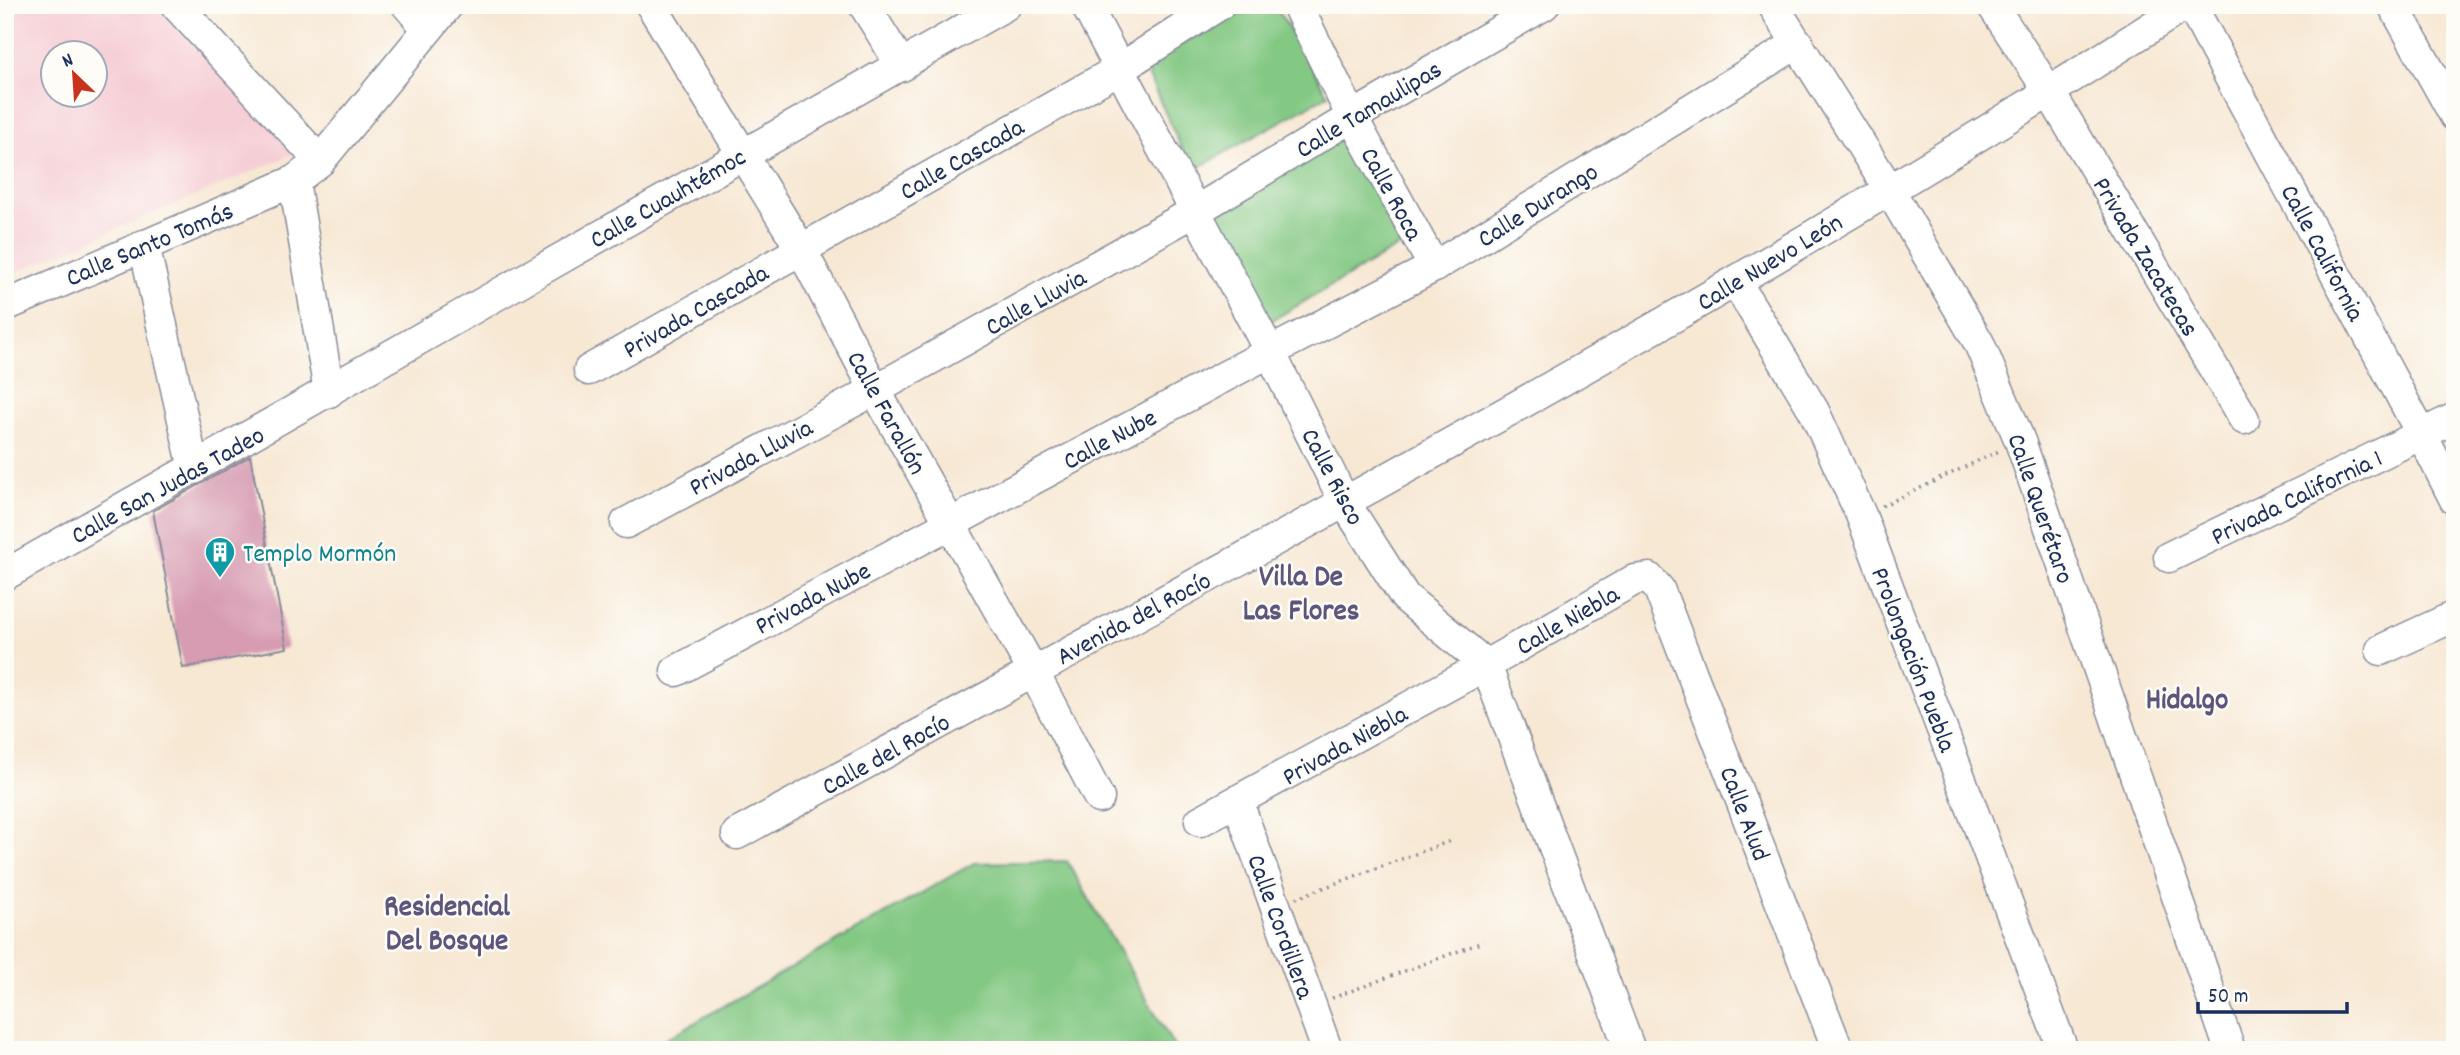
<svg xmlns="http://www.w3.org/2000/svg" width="2460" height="1055" font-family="Dekko,sans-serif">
  <rect width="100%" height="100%" fill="#fdfcf7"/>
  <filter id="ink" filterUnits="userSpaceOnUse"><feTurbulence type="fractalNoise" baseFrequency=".0143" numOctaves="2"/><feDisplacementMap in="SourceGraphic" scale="14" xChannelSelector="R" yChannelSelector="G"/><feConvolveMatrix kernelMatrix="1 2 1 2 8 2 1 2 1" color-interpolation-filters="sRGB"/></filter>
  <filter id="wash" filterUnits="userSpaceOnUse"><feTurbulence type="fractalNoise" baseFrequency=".00686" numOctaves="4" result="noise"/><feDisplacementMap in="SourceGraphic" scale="28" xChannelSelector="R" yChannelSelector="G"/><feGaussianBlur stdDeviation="1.57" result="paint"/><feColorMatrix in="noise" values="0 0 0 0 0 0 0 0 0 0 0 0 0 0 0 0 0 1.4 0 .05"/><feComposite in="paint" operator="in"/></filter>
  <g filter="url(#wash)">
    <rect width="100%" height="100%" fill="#f7e8d4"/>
    <path fill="#f6cfd6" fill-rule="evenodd" d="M 5,5 L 160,5 L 298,152 L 16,272 L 5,250 ZM 52,52 L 94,52 L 94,94 L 52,94 Z"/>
    <g fill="#83c883" stroke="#4f7c70" stroke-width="2">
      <polygon points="1248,5 1275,5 1328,95 1192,171 1144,66"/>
      <polygon points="1341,128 1401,245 1269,322 1211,206"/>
      <polygon points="1067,861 1176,1050 647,1050 974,863"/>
    </g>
    <g id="blocks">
      <polygon fill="#d79bb2" points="250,456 287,648 183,668 153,511"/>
    </g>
  </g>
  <g filter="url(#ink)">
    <use href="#blocks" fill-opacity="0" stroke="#898c99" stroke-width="2"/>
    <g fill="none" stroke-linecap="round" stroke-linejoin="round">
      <g stroke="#898c99" stroke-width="33">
        <g id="minor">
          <polyline points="176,5 320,161"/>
          <polyline points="407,5 428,29"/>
          <polyline points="651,5 801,249 875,390 1033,671 1099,798"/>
          <polyline points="864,5 902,66"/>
          <polyline points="1086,5 1270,352 1345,503 1405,597 1486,665 1630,1050"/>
          <polyline points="1297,5 1352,117 1434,267"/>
          <polyline points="1773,5 1889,189 1979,343 2020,441 2230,1050"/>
          <polyline points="1992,5 2050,93 2244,419"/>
          <polyline points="2191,5 2422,435 2455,500"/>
          <polyline points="2393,5 2455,116"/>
          <polyline points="294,181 329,392"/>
          <polyline points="144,245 194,469"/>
          <polyline points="1736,282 1814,411 1861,515 2063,1050"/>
          <polyline points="5,306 294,181 320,161 448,5"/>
          <polyline points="589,370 1121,68 1219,5"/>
          <polyline points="626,523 875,390 1194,212 1352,117 1544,5"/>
          <polyline points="2169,557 2455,418"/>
          <polyline points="5,575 1006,5"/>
          <polyline points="2381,650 2455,616"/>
          <polyline points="676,671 1270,352 1434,267 1798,43"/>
          <polyline points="1238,802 1327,1050"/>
          <polyline points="1200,821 1486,665 1634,580 1649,578 1659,589 1838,1050"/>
          <path d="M 737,834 C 1224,566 1719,309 2185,5"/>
        </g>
      </g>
      <g stroke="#898c99" stroke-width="3.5" stroke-dasharray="2 5" stroke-linecap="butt">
        <polyline points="1882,506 1999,451"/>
        <polyline points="1296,898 1453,840"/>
        <polyline points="1332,998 1483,942"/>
      </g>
      <use href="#minor" stroke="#fff" stroke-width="30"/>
    </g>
  </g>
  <defs>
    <g id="building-pin" transform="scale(1.575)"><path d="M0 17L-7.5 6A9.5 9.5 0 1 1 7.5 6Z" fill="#0f9aa8" stroke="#fdfcf7"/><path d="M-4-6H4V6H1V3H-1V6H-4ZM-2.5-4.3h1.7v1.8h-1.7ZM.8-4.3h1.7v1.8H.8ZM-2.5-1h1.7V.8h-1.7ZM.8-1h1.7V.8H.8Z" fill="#fff"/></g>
  </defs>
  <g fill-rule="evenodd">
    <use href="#building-pin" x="220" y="552"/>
  </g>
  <g text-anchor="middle" stroke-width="5" stroke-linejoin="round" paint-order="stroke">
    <g font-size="26" fill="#1b2f5e" stroke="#fdfcf7">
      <text transform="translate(1368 108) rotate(-31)" y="9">Calle Tamaulipas</text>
      <text transform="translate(961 158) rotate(-30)" y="9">Calle Cascada</text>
      <text transform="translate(1393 193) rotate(61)" y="9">Calle Roca</text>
      <text transform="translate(667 197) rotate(-30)" y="9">Calle Cuauhtémoc</text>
      <text transform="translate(1537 204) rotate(-32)" y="9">Calle Durango</text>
      <text transform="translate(149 243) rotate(-23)" y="9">Calle Santo Tomás</text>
      <text transform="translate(2324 252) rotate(62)" y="9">Calle California</text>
      <text transform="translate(2147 256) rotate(59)" y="9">Privada Zacatecas</text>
      <text transform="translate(1769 261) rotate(-31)" y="9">Calle Nuevo León</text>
      <text transform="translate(1035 301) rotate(-29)" y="9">Calle Lluvia</text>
      <text transform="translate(695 310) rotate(-30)" y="9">Privada Cascada</text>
      <text transform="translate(888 412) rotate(61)" y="9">Calle Farallón</text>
      <text transform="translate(1109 438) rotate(-28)" y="9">Calle Nube</text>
      <text transform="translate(750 456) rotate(-28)" y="9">Privada Lluvia</text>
      <text transform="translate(1334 476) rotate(62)" y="9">Calle Risco</text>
      <text transform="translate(167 484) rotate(-29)" y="9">Calle San Judas Tadeo</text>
      <text transform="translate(2296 496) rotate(-26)" y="9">Privada California 1</text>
      <text transform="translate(2042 508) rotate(71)" y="9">Calle Querétaro</text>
      <text transform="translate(812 597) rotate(-28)" y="9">Privada Nube</text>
      <text transform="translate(1133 617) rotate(-28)" y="9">Avenida del Rocío</text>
      <text transform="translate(1567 619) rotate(-30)" y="9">Calle Niebla</text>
      <text transform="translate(1915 659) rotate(69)" y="9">Prolongación Puebla</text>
      <text transform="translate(1344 744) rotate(-29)" y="9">Privada Niebla</text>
      <text transform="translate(885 753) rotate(-29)" y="9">Calle del Rocío</text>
      <text transform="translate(1746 813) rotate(69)" y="9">Calle Alud</text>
      <text transform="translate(1282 926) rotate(70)" y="9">Calle Cordillera</text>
    </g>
    <g font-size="26" fill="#0d838f" stroke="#fdfcf7" text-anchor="start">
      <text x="243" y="561">Templo Mormón</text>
    </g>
    <g font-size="30" font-weight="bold" fill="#5d557b" stroke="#fdfcf7">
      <text x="1301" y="585">Villa De<tspan x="1301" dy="34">Las Flores</tspan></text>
      <text x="2187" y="708">Hidalgo</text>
      <text x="447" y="915">Residencial<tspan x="447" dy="34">Del Bosque</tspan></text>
    </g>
  </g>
  <rect width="2460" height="1055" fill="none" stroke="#fdfcf7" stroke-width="28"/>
  <g transform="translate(74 74) rotate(335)"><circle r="33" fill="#fdfcf7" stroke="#a3aaba" stroke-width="2"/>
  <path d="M0-5L12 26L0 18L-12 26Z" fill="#c8321e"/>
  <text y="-10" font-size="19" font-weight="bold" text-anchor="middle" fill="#1b2f5e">N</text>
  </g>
  <path d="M2198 1002v10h149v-10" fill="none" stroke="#1b2f5e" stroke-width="3.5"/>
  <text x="2208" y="1002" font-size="21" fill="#1b2f5e" stroke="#fdfcf7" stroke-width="5" paint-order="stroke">50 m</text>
</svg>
